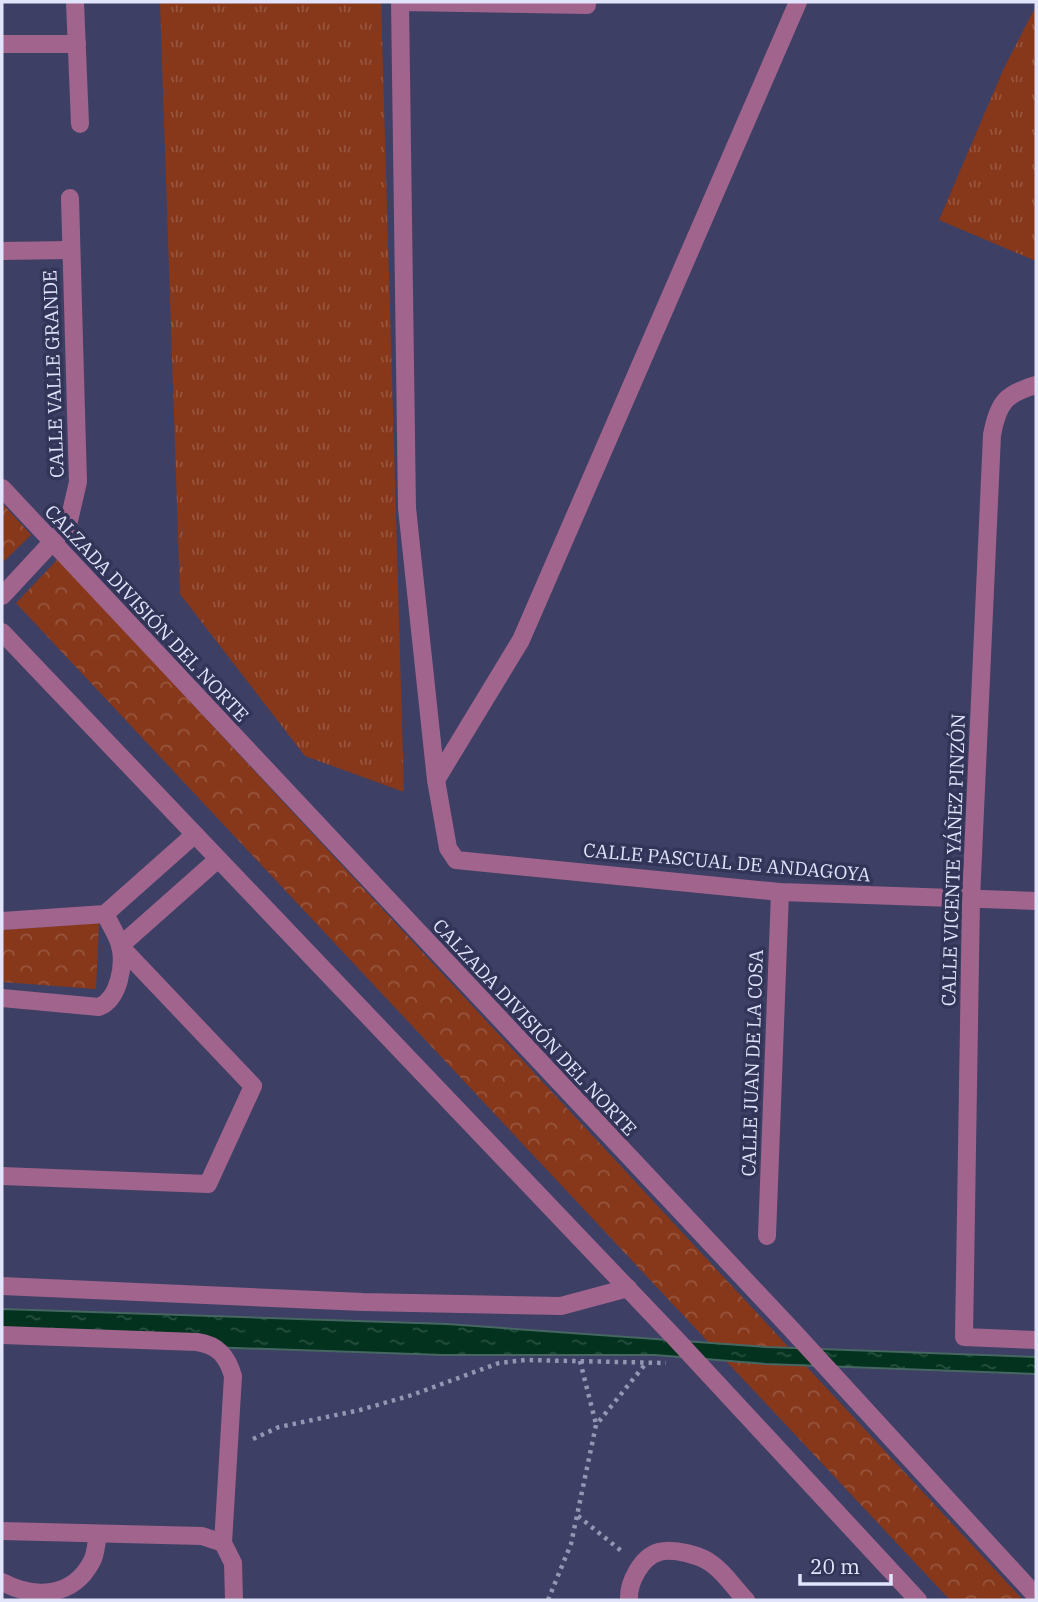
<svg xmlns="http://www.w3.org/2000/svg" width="1038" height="1602" font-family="'IBM Plex Serif',serif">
  <defs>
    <pattern id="grass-tufts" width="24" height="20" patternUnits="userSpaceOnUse" patternTransform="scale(1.75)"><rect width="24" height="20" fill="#87381b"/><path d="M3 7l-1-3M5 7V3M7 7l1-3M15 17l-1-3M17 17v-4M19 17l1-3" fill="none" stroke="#98553d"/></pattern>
    <pattern id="park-crowns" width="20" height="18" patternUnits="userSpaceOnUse" patternTransform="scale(1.75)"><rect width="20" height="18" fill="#87381b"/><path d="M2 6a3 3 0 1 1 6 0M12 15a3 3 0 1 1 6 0" fill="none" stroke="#98553d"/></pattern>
    <pattern id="water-ripples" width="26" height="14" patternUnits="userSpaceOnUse" patternTransform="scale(1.75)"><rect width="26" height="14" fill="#03321f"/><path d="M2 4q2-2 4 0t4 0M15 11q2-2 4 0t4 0" fill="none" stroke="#275040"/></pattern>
  </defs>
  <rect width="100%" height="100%" fill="#3d3f64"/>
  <g fill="url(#grass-tufts)">
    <polygon points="160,2 381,2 404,792 305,756 180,594"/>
    <polygon points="1036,6 1036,261 939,220 1004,68"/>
  </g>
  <g fill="url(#park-crowns)">
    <polygon points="2,503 31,535 2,563"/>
    <polygon points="58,559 1023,1600 950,1600 16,603"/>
    <polygon points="99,923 96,989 2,982 2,930"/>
  </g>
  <polygon fill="url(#water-ripples)" stroke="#466761" stroke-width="2" points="2,1309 447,1324 766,1347 1036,1357 1036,1374 766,1364 655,1355 443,1355 2,1340"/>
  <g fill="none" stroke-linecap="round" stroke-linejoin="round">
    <g stroke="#9497b4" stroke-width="4.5" stroke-dasharray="3.5 5" stroke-linecap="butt">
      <polyline points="580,1361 596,1424"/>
      <polyline points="253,1439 279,1427 360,1410 412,1395 499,1363 525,1360 666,1363"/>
      <polyline points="578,1516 624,1553"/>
      <polyline points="548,1600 571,1544 596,1425 647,1362"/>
    </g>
    <g stroke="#a1648d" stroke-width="18">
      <polyline points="75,2 80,124"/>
      <polyline points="400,2 407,508 436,780 448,848 456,860 780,892 1036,901"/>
      <polyline points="400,2 587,5"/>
      <polyline points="2,44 77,44"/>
      <polyline points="2,251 70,250"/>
      <path d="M 1036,385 C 1005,394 998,403 992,435 L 971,899 L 964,1337 L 1036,1340"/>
      <polyline points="2,488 793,1331 1036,1596"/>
      <polyline points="2,596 68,525 78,482 70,198"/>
      <polyline points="2,632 675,1338 918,1600"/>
      <polyline points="436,780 521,640 798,2"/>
      <polyline points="2,921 105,914 194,835"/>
      <path d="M 2,998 L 99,1007 C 119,999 125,965 120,945 C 117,935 110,924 105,914"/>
      <polyline points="2,1176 208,1184 253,1086 120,946 217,860"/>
      <polyline points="767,1236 780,892"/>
      <polyline points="2,1286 363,1302 561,1306 628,1288"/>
      <path d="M 2,1335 L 197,1342 C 218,1345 227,1356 233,1376 L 223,1543 L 233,1563 L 234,1600"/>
      <polyline points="2,1531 202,1536 223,1543"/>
      <path d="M 2,1582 C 34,1599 73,1598 92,1561 C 96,1554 96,1543 98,1535"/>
      <path d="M 629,1600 C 628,1583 641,1557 659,1552 C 673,1548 701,1555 712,1564 C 725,1573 735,1589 746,1600"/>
    </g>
  </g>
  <g text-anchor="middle" stroke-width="7" stroke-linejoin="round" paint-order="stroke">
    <g font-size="19" fill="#e1e4fb" stroke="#333558">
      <text transform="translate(53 374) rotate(-92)" y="7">CALLE VALLE GRANDE</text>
      <text transform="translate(147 613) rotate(47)" y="7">CALZADA DIVISIÓN DEL NORTE</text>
      <text transform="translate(953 860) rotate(-88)" y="7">CALLE VICENTE YÁÑEZ PINZÓN</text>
      <text transform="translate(727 862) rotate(5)" y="7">CALLE PASCUAL DE ANDAGOYA</text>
      <text transform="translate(535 1027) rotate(47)" y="7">CALZADA DIVISIÓN DEL NORTE</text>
      <text transform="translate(752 1063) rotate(-88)" y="7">CALLE JUAN DE LA COSA</text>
    </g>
  </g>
  <rect width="1038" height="1602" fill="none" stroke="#e1e4fb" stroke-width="7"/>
  <path d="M800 1574v10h91v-10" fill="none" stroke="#e1e4fb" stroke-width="3.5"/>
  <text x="810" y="1574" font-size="21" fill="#e1e4fb" stroke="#333558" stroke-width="5" paint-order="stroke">20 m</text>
</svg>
